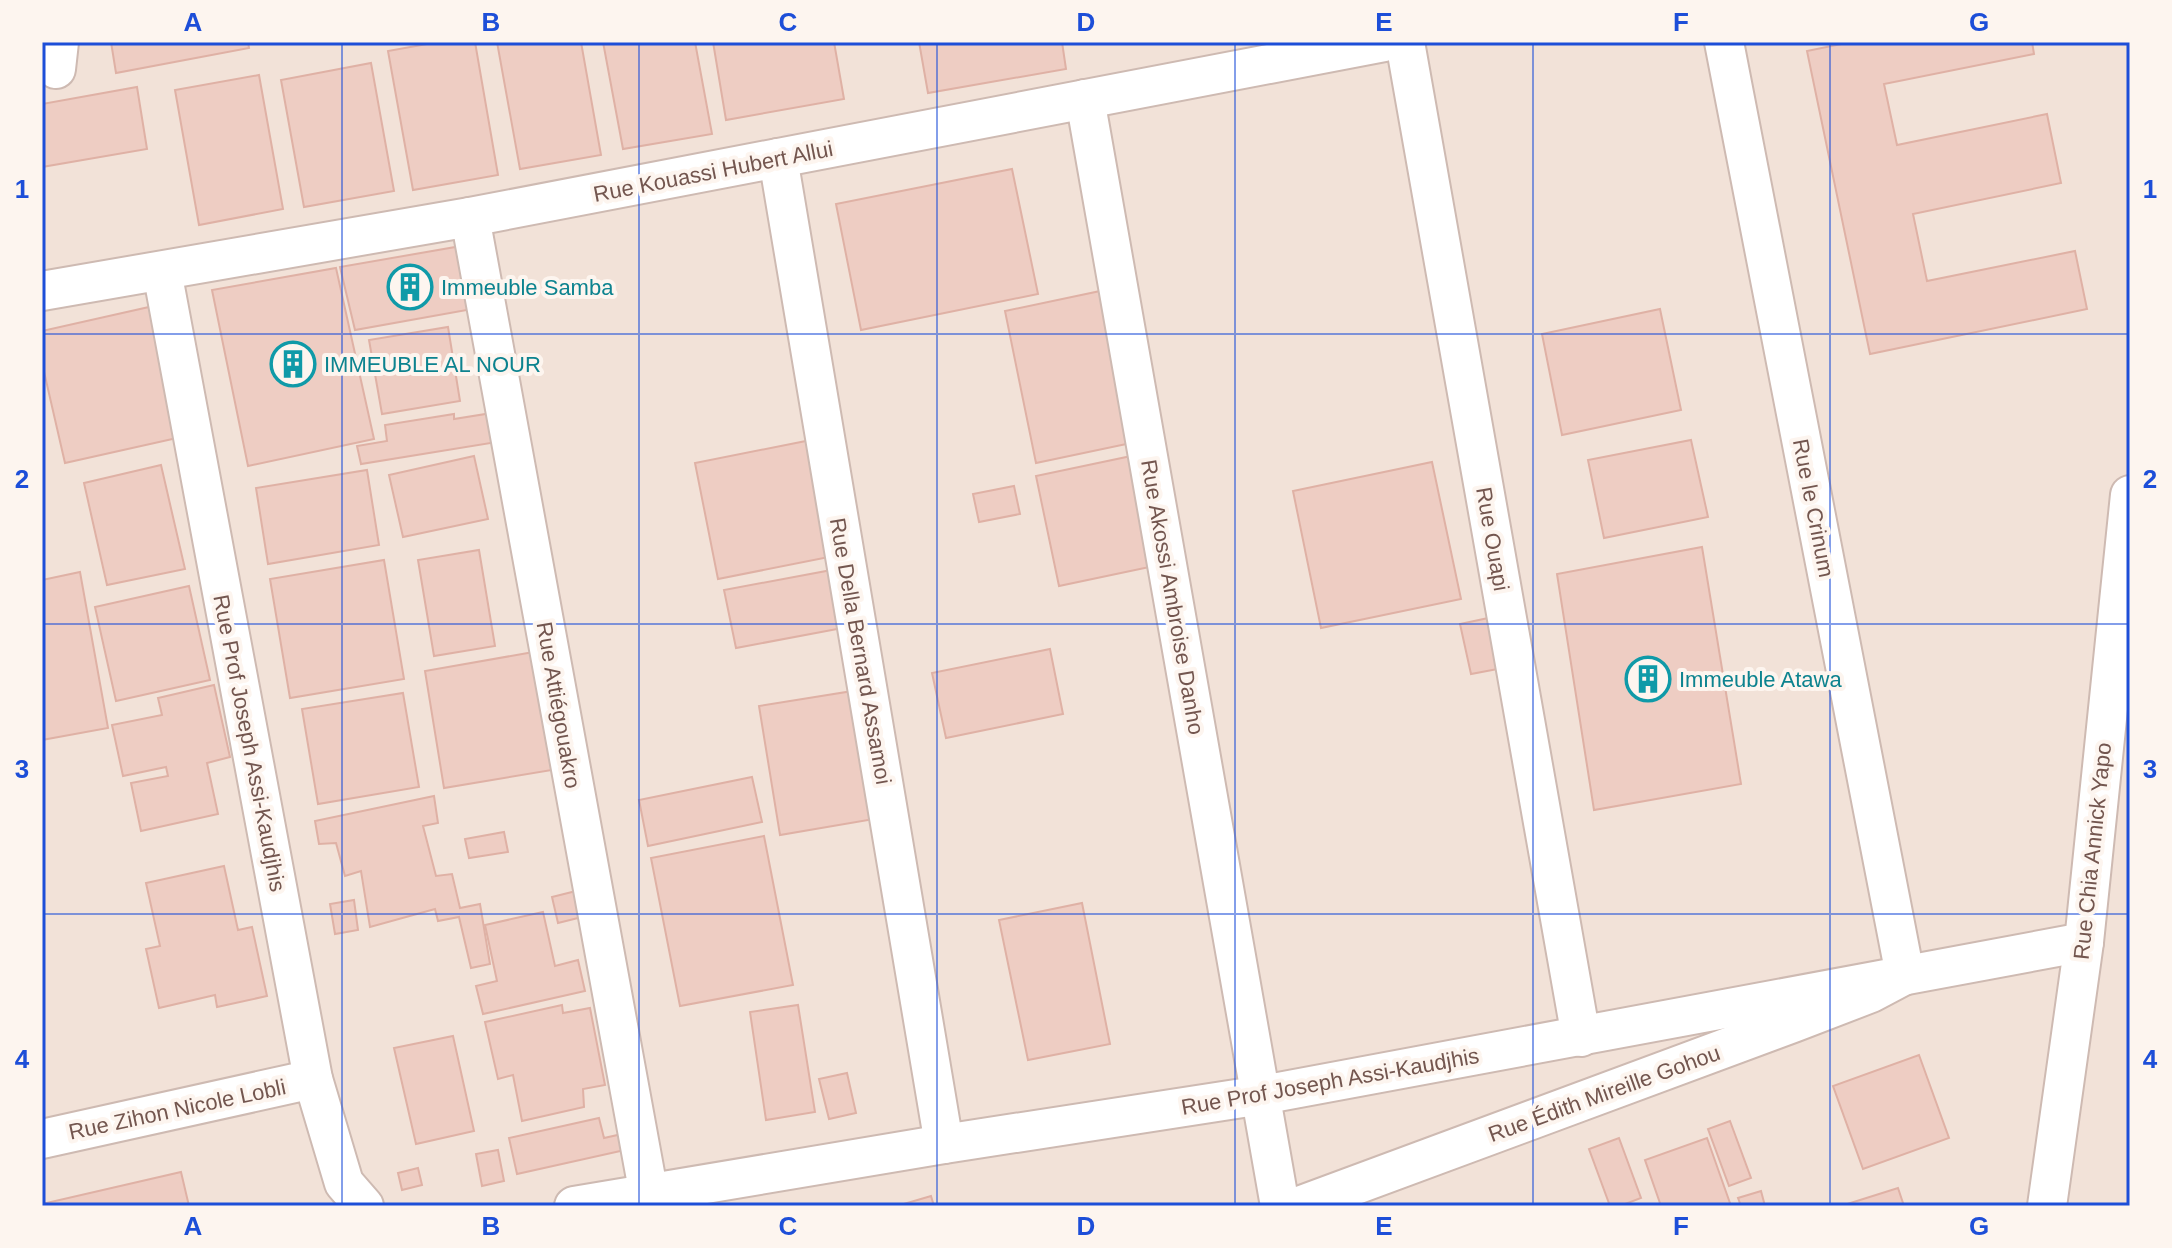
<svg xmlns="http://www.w3.org/2000/svg" width="2172" height="1248" font-family="Arial,sans-serif">
  <rect width="100%" height="100%" fill="#fbf1e9"/>
  <rect fill="#f2e2d8" x="42" y="42" width="2088" height="1164"/>
  <g fill="#eecdc3" stroke="#dfb1a5" stroke-width="2">
    <polygon points="111,42 248,42 249,48 116,73"/>
    <polygon points="438,42 475,42 498,175 413,190 388,51"/>
    <polygon points="497,42 581,42 601,155 520,169"/>
    <polygon points="603,42 695,42 712,134 623,149"/>
    <polygon points="713,42 834,42 844,99 726,120"/>
    <polygon points="919,42 1062,42 1066,69 928,93"/>
    <polygon points="1851,42 2032,42 2034,54 1884,84 1897,145 2047,114 2061,183 1913,214 1927,281 2075,251 2087,309 1870,354 1807,51"/>
    <polygon points="371,63 394,191 304,207 281,80"/>
    <polygon points="259,75 283,209 199,225 175,90"/>
    <polygon points="137,87 147,149 42,167 42,104"/>
    <polygon points="1012,169 1038,294 861,330 836,204"/>
    <polygon points="467,245 478,308 355,330 340,267"/>
    <polygon points="336,268 374,439 248,466 212,290"/>
    <polygon points="1105,290 1136,442 1036,463 1005,311"/>
    <polygon points="149,307 177,438 65,463 42,363 42,331"/>
    <polygon points="1660,309 1681,410 1562,435 1542,334"/>
    <polygon points="448,327 460,401 382,414 369,340"/>
    <polygon points="492,413 497,442 361,464 357,446 387,441 385,425 454,414 454,419"/>
    <polygon points="816,439 839,555 718,579 695,463"/>
    <polygon points="1691,440 1708,517 1604,538 1588,460"/>
    <polygon points="1136,455 1159,565 1059,586 1036,476"/>
    <polygon points="474,456 488,519 403,537 389,475"/>
    <polygon points="1432,462 1461,599 1321,628 1293,491"/>
    <polygon points="161,465 185,569 107,585 84,483"/>
    <polygon points="367,470 379,545 268,564 256,488"/>
    <polygon points="1014,486 1020,514 979,522 973,494"/>
    <polygon points="1702,547 1741,784 1594,810 1557,574"/>
    <polygon points="479,550 495,646 434,656 418,560"/>
    <polygon points="384,560 404,679 290,698 270,579"/>
    <polygon points="837,569 848,627 736,648 724,590"/>
    <polygon points="80,572 108,728 42,740 42,580"/>
    <polygon points="189,586 210,680 116,701 95,607"/>
    <polygon points="1493,617 1503,668 1471,674 1460,624"/>
    <polygon points="1050,649 1063,714 946,738 932,673"/>
    <polygon points="545,650 564,768 444,788 425,671"/>
    <polygon points="214,685 230,757 207,763 218,814 141,831 131,783 168,776 166,767 123,776 112,725 162,715 158,698"/>
    <polygon points="859,690 880,818 780,835 759,706"/>
    <polygon points="403,693 419,787 318,804 302,709"/>
    <polygon points="752,777 762,822 648,846 639,800"/>
    <polygon points="434,796 438,823 423,826 436,876 452,874 460,908 480,904 490,964 471,968 459,917 438,921 435,909 370,927 361,871 345,876 336,843 319,844 315,821"/>
    <polygon points="504,832 508,852 469,858 465,839"/>
    <polygon points="764,836 793,985 680,1006 651,858"/>
    <polygon points="224,866 238,930 252,927 267,996 217,1007 215,995 159,1008 146,949 160,946 146,883"/>
    <polygon points="580,890 586,916 558,923 552,897"/>
    <polygon points="354,900 358,930 335,934 330,904"/>
    <polygon points="1082,903 1110,1044 1028,1060 999,920"/>
    <polygon points="543,912 555,966 578,960 585,991 483,1014 476,986 497,981 485,925"/>
    <polygon points="562,1005 563,1013 590,1008 605,1085 583,1089 584,1107 522,1121 513,1075 498,1079 485,1022"/>
    <polygon points="798,1005 815,1112 766,1120 750,1012"/>
    <polygon points="453,1036 474,1131 416,1144 394,1048"/>
    <polygon points="1919,1055 1949,1138 1863,1169 1833,1086"/>
    <polygon points="847,1073 856,1113 829,1119 819,1079"/>
    <polygon points="599,1118 604,1138 622,1134 625,1150 517,1174 509,1138"/>
    <polygon points="1730,1121 1751,1178 1729,1186 1708,1129"/>
    <polygon points="1619,1138 1641,1198 1620,1206 1610,1206 1589,1149"/>
    <polygon points="1707,1138 1731,1206 1661,1206 1645,1160"/>
    <polygon points="498,1150 504,1181 482,1186 476,1154"/>
    <polygon points="418,1168 422,1185 402,1190 398,1173"/>
    <polygon points="181,1172 189,1206 42,1206 42,1204"/>
    <polygon points="1898,1188 1904,1206 1841,1206"/>
    <polygon points="1761,1191 1765,1206 1741,1206 1738,1198"/>
    <polygon points="931,1196 934,1206 897,1206"/>
  </g>
  <g fill="none" stroke-linecap="round" stroke-linejoin="round">
    <g stroke="#cebab2" stroke-width="42">
      <g id="minor">
        <polyline points="1405,42 1581,1037"/>
        <polyline points="56,69 59,42"/>
        <polyline points="1085,99 1280,1206"/>
        <polyline points="778,158 944,1144"/>
        <polyline points="470,217 651,1206"/>
        <polyline points="162,271 313,1079 344,1183 364,1206"/>
        <polyline points="42,291 470,217 1384,42"/>
        <polyline points="42,1139 313,1079"/>
        <polyline points="574,1206 944,1144 1262,1095 2084,942"/>
        <polyline points="1299,1206 1793,1023 1871,993 1905,975 1724,42"/>
        <polyline points="2047,1206 2084,942 2130,495"/>
      </g>
    </g>
    <use href="#minor" stroke="#fff" stroke-width="38"/>
  </g>
  <path fill="none" stroke="#1d4ed8" stroke-width="2" stroke-opacity="0.55" d="M 342,42 L 342,1206M 639,42 L 639,1206M 937,42 L 937,1206M 1235,42 L 1235,1206M 1533,42 L 1533,1206M 1830,42 L 1830,1206M 42,334 L 2130,334M 42,624 L 2130,624M 42,914 L 2130,914"/>
  <defs>
    <g id="building-ring" transform="scale(2.3)"><circle r="9.5" fill="#fdf5ef" stroke="#0f9aa8" stroke-width="1.5"/><path d="M-4-6H4V6H1V3H-1V6H-4ZM-2.5-4.3h1.7v1.8h-1.7ZM.8-4.3h1.7v1.8H.8ZM-2.5-1h1.7V.8h-1.7ZM.8-1h1.7V.8H.8Z" fill="#0f9aa8"/></g>
  </defs>
  <g fill-rule="evenodd">
    <use href="#building-ring" x="410" y="287"/>
    <use href="#building-ring" x="293" y="364"/>
    <use href="#building-ring" x="1648" y="679"/>
  </g>
  <g text-anchor="middle" stroke-width="8" stroke-linejoin="round" paint-order="stroke">
    <g font-size="22" fill="#73564f" stroke="#fdf5ef">
      <text transform="translate(713 171) rotate(-11)" y="8">Rue Kouassi Hubert Allui</text>
      <text transform="translate(1814 508) rotate(79)" y="8">Rue le Crinum</text>
      <text transform="translate(1493 539) rotate(80)" y="8">Rue Ouapi</text>
      <text transform="translate(1173 597) rotate(80)" y="8">Rue Akossi Ambroise Danho</text>
      <text transform="translate(861 651) rotate(80)" y="8">Rue Della Bernard Assamoi</text>
      <text transform="translate(559 705) rotate(80)" y="8">Rue Attiégouakro</text>
      <text transform="translate(250 743) rotate(79)" y="8">Rue Prof Joseph Assi-Kaudjhis</text>
      <text transform="translate(2092 851) rotate(-84)" y="8">Rue Chia Annick Yapo</text>
      <text transform="translate(1330 1081) rotate(-10)" y="8">Rue Prof Joseph Assi-Kaudjhis</text>
      <text transform="translate(1604 1093) rotate(-20)" y="8">Rue Édith Mireille Gohou</text>
      <text transform="translate(177 1109) rotate(-12)" y="8">Rue Zihon Nicole Lobli</text>
    </g>
    <g font-size="22" fill="#0d838f" stroke="#fdf5ef" text-anchor="start">
      <text x="441" y="295">Immeuble Samba</text>
      <text x="324" y="372">IMMEUBLE AL NOUR</text>
      <text x="1679" y="687">Immeuble Atawa</text>
    </g>
  </g>
  <rect width="2172" height="1248" fill="none" stroke="#fdf5ef" stroke-width="88"/>
  <rect x="44" y="44" width="2084" height="1160" fill="none" stroke="#1d4ed8" stroke-width="3"/>
  <g font-size="26" text-anchor="middle" font-weight="bold" fill="#1d4ed8">
    <text x="193" y="31">A</text>
    <text x="491" y="31">B</text>
    <text x="788" y="31">C</text>
    <text x="1086" y="31">D</text>
    <text x="1384" y="31">E</text>
    <text x="1681" y="31">F</text>
    <text x="1979" y="31">G</text>
    <text x="22" y="198">1</text>
    <text x="2150" y="198">1</text>
    <text x="22" y="488">2</text>
    <text x="2150" y="488">2</text>
    <text x="22" y="778">3</text>
    <text x="2150" y="778">3</text>
    <text x="22" y="1068">4</text>
    <text x="2150" y="1068">4</text>
    <text x="193" y="1235">A</text>
    <text x="491" y="1235">B</text>
    <text x="788" y="1235">C</text>
    <text x="1086" y="1235">D</text>
    <text x="1384" y="1235">E</text>
    <text x="1681" y="1235">F</text>
    <text x="1979" y="1235">G</text>
  </g>
</svg>
